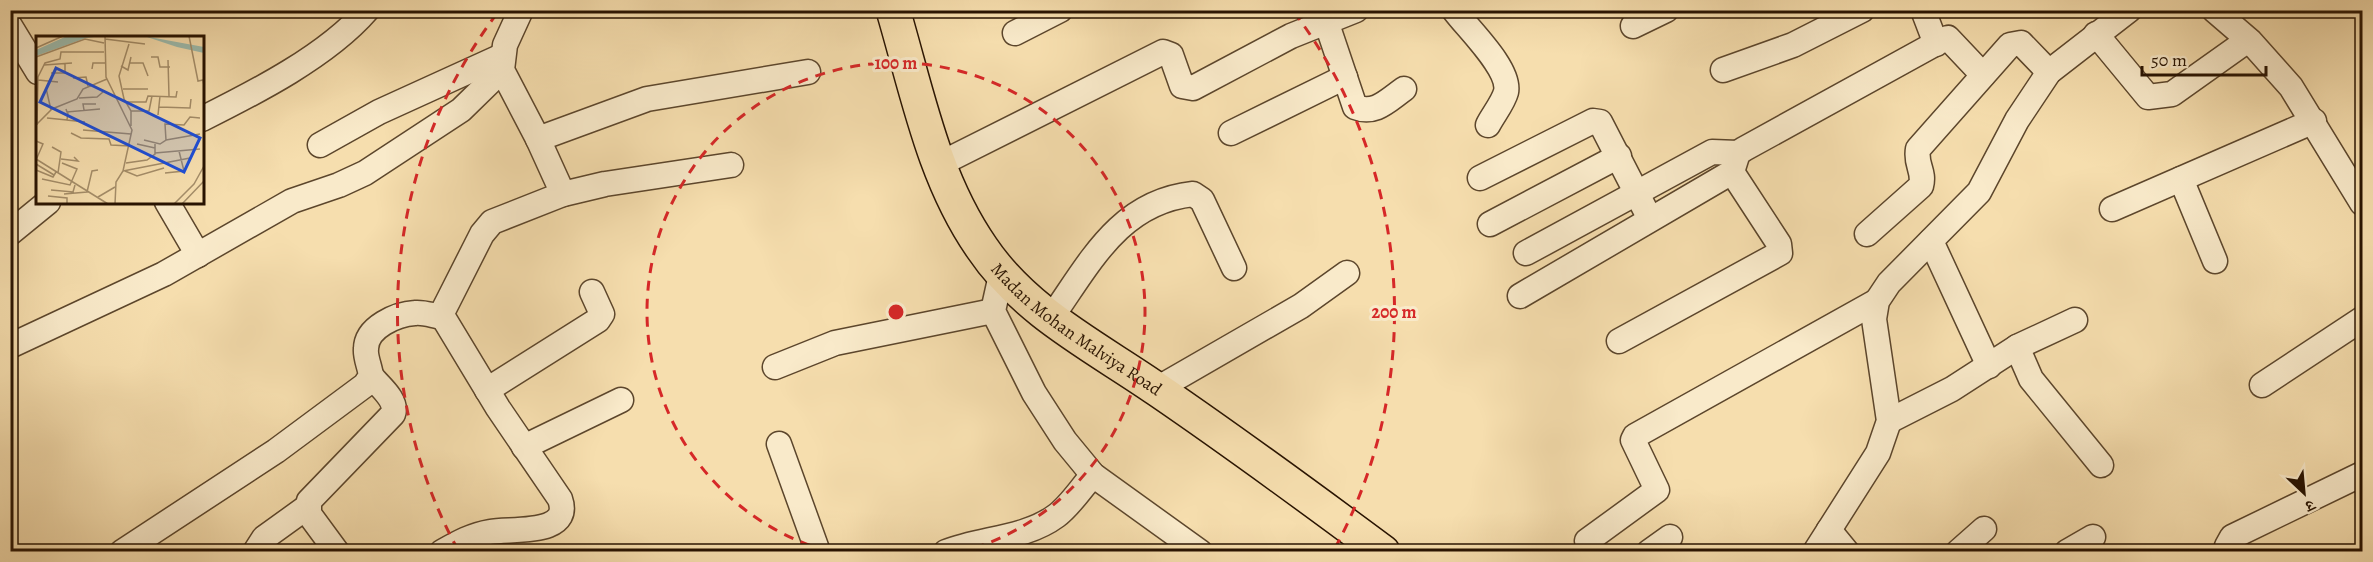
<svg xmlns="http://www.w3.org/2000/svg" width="2373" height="562" font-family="Alegreya,'Noto Serif Devanagari',serif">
  <rect width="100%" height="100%" fill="#f6deae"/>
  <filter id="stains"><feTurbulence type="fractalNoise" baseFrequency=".00333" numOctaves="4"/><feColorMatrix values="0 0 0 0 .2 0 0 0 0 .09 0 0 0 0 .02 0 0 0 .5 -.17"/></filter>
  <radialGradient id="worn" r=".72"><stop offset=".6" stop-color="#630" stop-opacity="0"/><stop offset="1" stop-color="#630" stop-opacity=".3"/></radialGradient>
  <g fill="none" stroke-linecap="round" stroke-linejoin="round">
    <g stroke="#5c462c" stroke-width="27">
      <g id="minor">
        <polyline points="521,10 505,45 502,70 538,139 563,194"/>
        <path d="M 1454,10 C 1467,28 1511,69 1506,92 C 1503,103 1493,115 1488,125"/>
        <polyline points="1923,10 1936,44"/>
        <polyline points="2214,10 2250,41 2291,87 2362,203"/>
        <path d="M 1326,21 L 1355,107 C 1375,115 1387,101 1404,89"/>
        <polyline points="10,26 38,72"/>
        <polyline points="1633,26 1666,10"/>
        <polyline points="1015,33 1060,10"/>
        <polyline points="2096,34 2148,97 2172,94 2248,40"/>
        <polyline points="1723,70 1793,45 1862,10"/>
        <path d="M 202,119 C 256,92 327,56 367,10"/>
        <polyline points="1231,133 1345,77"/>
        <polyline points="538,139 647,99 808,72"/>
        <polyline points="320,145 379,112 502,56"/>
        <polyline points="938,165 1163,52 1171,55 1182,86 1193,88 1291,36 1356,10"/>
        <polyline points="1480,178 1593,121 1600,122 1650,219"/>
        <polyline points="2181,179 2215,261"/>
        <polyline points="167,202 198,255"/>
        <polyline points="2112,209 2314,121"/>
        <polyline points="1490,224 1619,156"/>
        <polyline points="10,233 48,202"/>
        <path d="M 1867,234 L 1921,186 C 1925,171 1915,165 1918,149 L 2010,45 L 2021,43 L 2049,72"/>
        <polyline points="1931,241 1989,366"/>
        <polyline points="1526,253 1712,152 1738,153"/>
        <polyline points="1001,275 993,311 1034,393 1065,441 1093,475 1200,552"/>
        <polyline points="1520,296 1732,172 1738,153 1744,149 1942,40 1948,38 1983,75"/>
        <path d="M 1051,318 C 1090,263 1119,202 1193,194 L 1202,200 L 1234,268"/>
        <polyline points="1619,341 1780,253 1779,244 1732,172"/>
        <polyline points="10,346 164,274 292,201 339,185 365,173 461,110 502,70"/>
        <polyline points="2017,347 2031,379 2101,465"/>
        <polyline points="775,367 835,343 993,311"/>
        <polyline points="2262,385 2362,319"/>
        <polyline points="1157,389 1301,306 1347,273"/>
        <polyline points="487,390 598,320 602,314 592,292"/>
        <polyline points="1889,421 1952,389 2017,347 2075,320"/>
        <polyline points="779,444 818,552"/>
        <polyline points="524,447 621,400"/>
        <polyline points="1829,530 1847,552"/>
        <polyline points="1587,541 1657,490 1633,440 1635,436 1877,301"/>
        <path d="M 122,552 L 276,451 L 365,385 L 371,376 C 370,367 365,357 366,349 C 366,327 397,314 415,313 C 424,312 434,316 443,317"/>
        <polyline points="255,552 264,538 307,507"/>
        <path d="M 337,552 L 309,514 L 309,501 L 393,414 C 398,400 379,386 371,376"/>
        <path d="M 442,552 C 458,543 472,535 490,532 C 512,528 573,536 560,499 L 498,408 L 443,317 L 443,311 L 482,234 L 492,222 L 563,194 L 605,184 L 731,165"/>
        <path d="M 946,552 C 981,538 1025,539 1056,516 C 1070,506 1081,488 1093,475"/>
        <polyline points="1649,552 1670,537"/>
        <polyline points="1815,552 1878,453 1889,421 1874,319 1877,301 1889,283 1979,192 2017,120 2049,72 2129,10"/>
        <polyline points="1958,552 1984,529"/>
        <polyline points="2067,552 2093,537"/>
        <polyline points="2228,552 2227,546 2232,537 2362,474"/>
      </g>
    </g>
    <g stroke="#281301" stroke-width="36">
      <g id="highway">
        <path id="s1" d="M 893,10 C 917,91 933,178 982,248 C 1025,312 1096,347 1158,390 C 1234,442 1309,497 1383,552"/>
      </g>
    </g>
    <use href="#minor" stroke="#f9eaca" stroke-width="24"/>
    <use href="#highway" stroke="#f6deae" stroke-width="33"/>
  </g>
  <g fill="none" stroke="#d62828" stroke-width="3" stroke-dasharray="10 8">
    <path d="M827 551A249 249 0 1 1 965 551"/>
    <path d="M458 550A498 498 0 0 1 498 12M1294 12A498 498 0 0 1 1334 550"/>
  </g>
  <g text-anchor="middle" stroke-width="6" stroke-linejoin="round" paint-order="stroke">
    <g font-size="18" fill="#281301" stroke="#f9eaca">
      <text dy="6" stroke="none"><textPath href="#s1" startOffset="381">Madan Mohan Malviya Road</textPath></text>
    </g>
  </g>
  <g transform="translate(36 36)">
    <rect width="168" height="168" fill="#f6deae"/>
    <path d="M 31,0 L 66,0 L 50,2 L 0,20 L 0,14 ZM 108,0 L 168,11 L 168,17 L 141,11 Z" fill="#9dbcae"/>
    <path fill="none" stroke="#a48d69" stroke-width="1.5" d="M 69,0 L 70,41 L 96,94 L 87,135 L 80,146 L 79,168M 153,0 L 162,45 L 167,44 L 168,50M 69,3 L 109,8M 93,8 L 83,40 L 88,63 L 95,75 L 95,90M 0,12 L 27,0M 0,21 L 49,3 L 68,7M 115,21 L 122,21 L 124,31 L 134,31M 132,24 L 133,60M 94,27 L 107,27 L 112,40M 8,29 L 36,27M 85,30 L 92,34 L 95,21M 56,33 L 57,27 L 69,27M 15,37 L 29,37 L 29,27M 37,42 L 50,41 L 52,50M 2,44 L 22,46M 10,52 L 15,74M 87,53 L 112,53M 43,62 L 61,61 L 67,56M 91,66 L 110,66 L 112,60 L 140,61 L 141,55M 123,71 L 154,72 L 155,63M 30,73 L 31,76 L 64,73M 48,74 L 47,68 L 60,68M 95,75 L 113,75 L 116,60M 32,76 L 31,84 L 49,86M 122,79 L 124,60M 11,82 L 31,84M 1,88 L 16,73 L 41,63 L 47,53 L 71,43M 1,89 L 2,41 L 9,27 L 24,23 L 25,16 L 68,16M 47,94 L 95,98M 35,97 L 45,102 L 73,103 L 75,109 L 94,110M 108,104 L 124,108 L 130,104 L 129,88 L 148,89 L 154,81 L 164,82M 130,104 L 164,98M 0,105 L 7,108 L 0,124M 101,108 L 119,112M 16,111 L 25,116 L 22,137M 119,117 L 164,113M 0,123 L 72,168M 25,123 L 42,125 L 38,121M 90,127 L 111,124 L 119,118 L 119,108M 0,128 L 18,139M 0,134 L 17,141 L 20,136M 87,135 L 154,122M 89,135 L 101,140 L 128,132M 129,137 L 148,135 L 143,115M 6,143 L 34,149 L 41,133 L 26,127M 15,154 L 37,156 L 39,149M 28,158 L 51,156 L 56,135 L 62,134M 12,160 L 31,162 L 31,168M 62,161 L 79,151M 138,168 L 158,148 L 168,130M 146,168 L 168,145"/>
    <path fill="#1d4ed8" fill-opacity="0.15" stroke="#1d4ed8" stroke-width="3" d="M 20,32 L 164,102 L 148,136 L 4,66 Z"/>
    <rect width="168" height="168" fill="none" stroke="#281301" stroke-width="3"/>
  </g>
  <circle cx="896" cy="312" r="9" fill="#d62828" stroke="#f9eaca" stroke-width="3"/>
  <g font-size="18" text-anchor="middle" font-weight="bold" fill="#d62828" stroke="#f9eaca" stroke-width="6" stroke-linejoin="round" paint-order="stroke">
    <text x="896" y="69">100 m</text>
    <text x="1394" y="318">200 m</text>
  </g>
  <rect width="2373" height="562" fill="none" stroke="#f6deae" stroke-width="36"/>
  <rect x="12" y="12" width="2349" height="538" fill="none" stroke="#281301" stroke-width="3"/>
  <rect x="18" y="18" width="2337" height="526" fill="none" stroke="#281301" stroke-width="1.5"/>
  <g transform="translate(2304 493) rotate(154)" stroke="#f9eaca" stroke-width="4.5" paint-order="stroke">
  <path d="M0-4.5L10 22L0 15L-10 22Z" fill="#281301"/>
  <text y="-9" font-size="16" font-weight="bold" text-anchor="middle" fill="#281301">उ</text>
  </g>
  <path d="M2142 66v9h124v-9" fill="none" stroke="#281301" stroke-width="3"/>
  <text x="2151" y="66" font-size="18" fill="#281301" stroke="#f9eaca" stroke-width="4.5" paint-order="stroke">50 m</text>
  <rect width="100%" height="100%" filter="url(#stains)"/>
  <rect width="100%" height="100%" fill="url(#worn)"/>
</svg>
